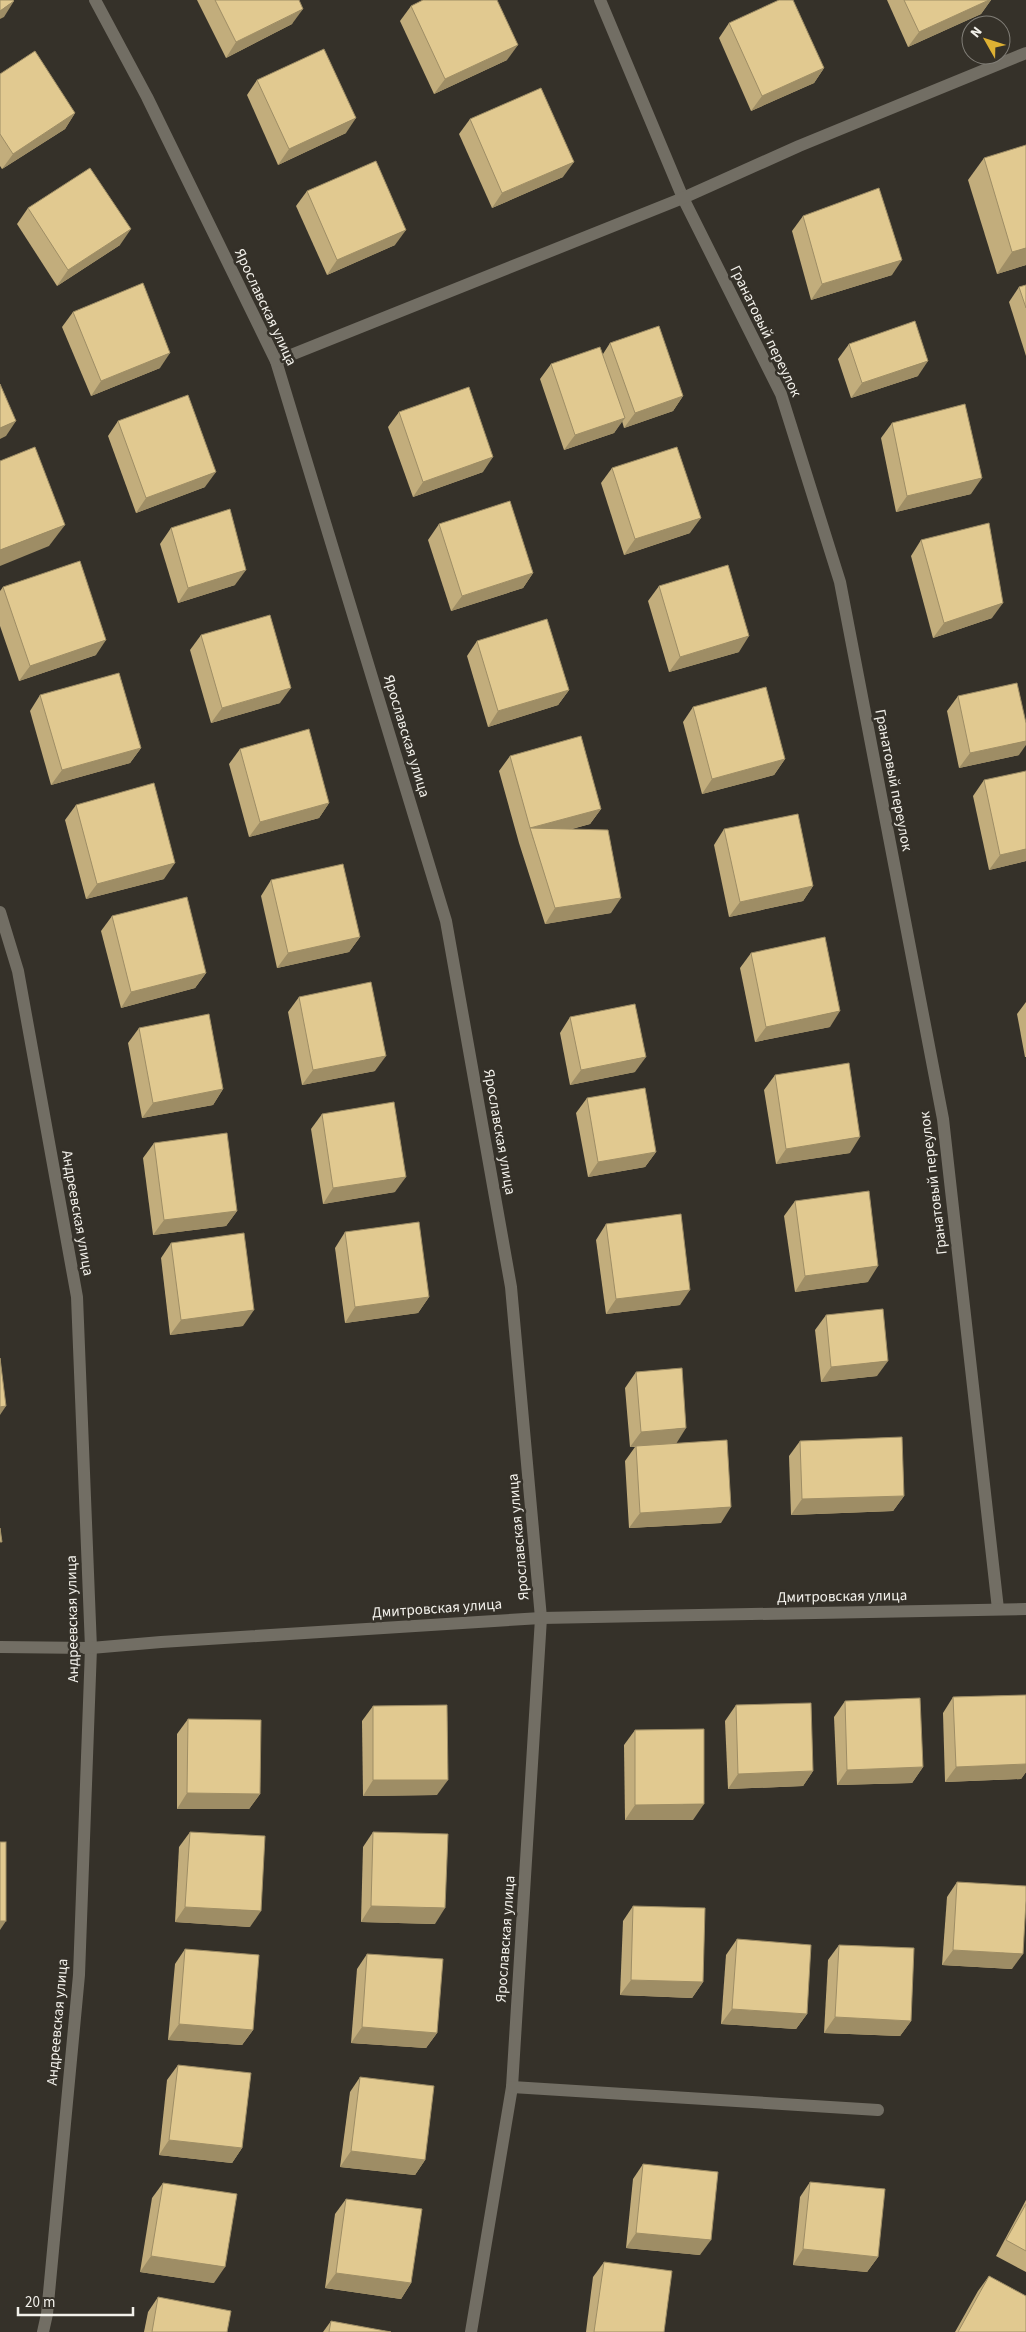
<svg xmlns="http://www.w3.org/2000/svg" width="1026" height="2332" font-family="'Source Sans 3',sans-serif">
  <rect width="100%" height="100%" fill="#353129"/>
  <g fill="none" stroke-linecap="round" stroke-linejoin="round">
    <g stroke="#726e64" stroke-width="12">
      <polyline points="95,0 147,97 276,361 446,921 511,1287 541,1618 512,2087 471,2332"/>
      <polyline points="600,0 683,198 781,394 840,582 943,1119 998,1609"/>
      <polyline points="276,361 683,198 799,146 1026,53"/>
      <polyline points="0,912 18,971 77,1297 91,1648 79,1975 47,2314 43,2332"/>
      <polyline points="0,1647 91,1648 161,1642 541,1618 1026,1609"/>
      <polyline points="512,2087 878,2110"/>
    </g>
  </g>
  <g fill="#c2ad7c">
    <polygon points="197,0 299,0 292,24 226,58"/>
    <polygon points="887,0 991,0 981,14 908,47"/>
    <polygon points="411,6 507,60 434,94 400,21"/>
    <polygon points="729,23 824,68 814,83 751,111 719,38"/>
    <polygon points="0,74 75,113 65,129 2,169 0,166"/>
    <polygon points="257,80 346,133 278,165 247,95"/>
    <polygon points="470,119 563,177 492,208 459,134"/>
    <polygon points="984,158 1026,265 997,274 968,180"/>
    <polygon points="307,191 395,245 327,275 296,206"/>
    <polygon points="28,208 120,245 57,286 17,224"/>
    <polygon points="803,216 892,275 811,300 792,231"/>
    <polygon points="1026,285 1026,356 1009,302 1019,287"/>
    <polygon points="73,312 160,368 91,396 62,327"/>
    <polygon points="610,343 683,396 673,411 624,428 622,421 614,433 564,450 540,379 551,364 603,354"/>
    <polygon points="849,344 918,376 851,398 838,359"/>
    <polygon points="399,412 483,472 413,497 388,427"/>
    <polygon points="118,421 205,487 136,513 108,436"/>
    <polygon points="892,423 971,494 896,512 881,438"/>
    <polygon points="612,468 690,533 624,555 601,483"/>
    <polygon points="439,524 533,573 523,588 451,611 428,540"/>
    <polygon points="171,528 235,585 178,603 160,544"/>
    <polygon points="921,540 992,618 933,638 911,556"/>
    <polygon points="659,586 739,652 669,672 648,601"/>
    <polygon points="3,587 96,655 19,681 0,626 0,591"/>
    <polygon points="201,635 280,703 211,723 190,650"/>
    <polygon points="477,641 569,690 558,705 488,727 467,656"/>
    <polygon points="40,695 141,748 130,763 51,785 30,711"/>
    <polygon points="958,696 1019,755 959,768 947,711"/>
    <polygon points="693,707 785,759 774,775 702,794 683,722"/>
    <polygon points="240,749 329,803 319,818 249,837 229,764"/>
    <polygon points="510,756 601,809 590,824 572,829 611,913 545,924 519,843 499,771"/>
    <polygon points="984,780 1026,861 989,870 973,796"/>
    <polygon points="76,805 164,879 86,899 65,820"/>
    <polygon points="724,829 813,886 803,901 729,917 714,845"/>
    <polygon points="271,880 360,937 349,952 277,968 261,896"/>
    <polygon points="112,916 206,973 195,988 121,1008 101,931"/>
    <polygon points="751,953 830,1027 755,1042 740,968"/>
    <polygon points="299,997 375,1071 302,1085 288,1012"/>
    <polygon points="1026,1002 1026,1057 1025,1057 1017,1014"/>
    <polygon points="570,1017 635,1072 570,1085 560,1033"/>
    <polygon points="139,1028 223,1089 213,1105 142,1118 128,1043"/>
    <polygon points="775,1075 850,1153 776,1164 764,1090"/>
    <polygon points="587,1098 656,1152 645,1167 588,1177 576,1113"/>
    <polygon points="322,1114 395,1192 323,1204 311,1129"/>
    <polygon points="154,1143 237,1211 226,1226 153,1235 143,1158"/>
    <polygon points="795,1201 868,1282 795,1292 784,1216"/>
    <polygon points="606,1224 680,1305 606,1314 596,1240"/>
    <polygon points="345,1232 429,1297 418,1313 345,1323 335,1248"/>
    <polygon points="171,1243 243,1326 170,1335 161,1258"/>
    <polygon points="826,1315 877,1376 821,1382 815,1330"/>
    <polygon points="636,1372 676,1444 721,1523 629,1528 625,1461 635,1447 630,1447 625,1388"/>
    <polygon points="800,1441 904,1496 893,1511 791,1515 789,1456"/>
    <polygon points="1026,1695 1026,1772 1021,1779 945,1782 943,1713 953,1697"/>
    <polygon points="845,1701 923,1767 912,1783 837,1785 834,1717"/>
    <polygon points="736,1705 813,1771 803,1786 728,1789 725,1721"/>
    <polygon points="373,1706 437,1795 363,1796 362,1721"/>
    <polygon points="188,1719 260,1794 249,1809 177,1809 177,1734"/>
    <polygon points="635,1730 693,1820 625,1820 624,1745"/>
    <polygon points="190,1832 250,1927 175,1922 179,1847"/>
    <polygon points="373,1832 435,1924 361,1922 363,1847"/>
    <polygon points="957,1882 1012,1969 942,1965 947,1897"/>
    <polygon points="633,1906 703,1982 692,1998 620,1995 623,1921"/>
    <polygon points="737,1939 807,2014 796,2029 721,2024 726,1955"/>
    <polygon points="839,1945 911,2021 900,2036 824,2033 828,1960"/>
    <polygon points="185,1949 253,2030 242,2045 168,2040 175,1964"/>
    <polygon points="367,1954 437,2033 426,2048 351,2043 357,1969"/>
    <polygon points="178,2065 242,2148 232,2163 159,2155 167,2080"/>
    <polygon points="360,2077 425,2160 415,2175 340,2167 350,2092"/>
    <polygon points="643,2164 700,2255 626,2248 633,2179"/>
    <polygon points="810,2182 878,2257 867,2272 793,2265 800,2197"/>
    <polygon points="163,2183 214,2283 140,2272 152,2198"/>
    <polygon points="346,2199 411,2283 401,2299 325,2288 335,2214"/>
    <polygon points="1026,2200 1026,2272 996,2256"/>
    <polygon points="604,2262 664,2332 586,2332 593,2277"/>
    <polygon points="989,2276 1026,2332 955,2332 978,2291"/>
    <polygon points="158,2297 227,2332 144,2332 148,2312"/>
    <polygon points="331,2321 391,2332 323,2332"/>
  </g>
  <g fill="#9e8d65">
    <polygon points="989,0 991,0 981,14 908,47 919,32"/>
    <polygon points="14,1 4,17 0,19 0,11"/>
    <polygon points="303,9 292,24 226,58 236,42"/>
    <polygon points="518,45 507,60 434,94 445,79"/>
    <polygon points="824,68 814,83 751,111 762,96"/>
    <polygon points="75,113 65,129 2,169 13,154"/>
    <polygon points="356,118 346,133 278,165 289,149"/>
    <polygon points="574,162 563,177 492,208 502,193"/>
    <polygon points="131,229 120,245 57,286 68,270"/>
    <polygon points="406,230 395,245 327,275 337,260"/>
    <polygon points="1026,248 1026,265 997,274 1012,252"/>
    <polygon points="902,260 892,275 811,300 822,284"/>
    <polygon points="170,353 160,368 91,396 101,381"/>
    <polygon points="928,361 918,376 851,398 862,383"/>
    <polygon points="683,396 673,411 624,428 635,413"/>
    <polygon points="625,418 614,433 564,450 575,435"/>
    <polygon points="16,421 6,436 0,439 0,428"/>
    <polygon points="493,457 483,472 413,497 423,482"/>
    <polygon points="216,472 205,487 136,513 146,498"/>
    <polygon points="982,478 971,494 896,512 907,496"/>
    <polygon points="701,518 690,533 624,555 635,539"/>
    <polygon points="65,525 49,546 0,566 0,550"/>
    <polygon points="246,570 235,585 178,603 188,588"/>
    <polygon points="533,573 523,588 451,611 462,596"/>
    <polygon points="1003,603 992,618 933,638 944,623"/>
    <polygon points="749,636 739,652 669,672 680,657"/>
    <polygon points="106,640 96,655 19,681 30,666"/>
    <polygon points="291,688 280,703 211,723 222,708"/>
    <polygon points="569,690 558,705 488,727 498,711"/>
    <polygon points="1026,741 1026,745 1019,755 959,768 970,753"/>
    <polygon points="141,748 130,763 51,785 62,770"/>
    <polygon points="785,759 774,775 702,794 712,779"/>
    <polygon points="329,803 319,818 249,837 260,822"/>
    <polygon points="601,809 590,824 533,839 530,828 519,843 530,828"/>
    <polygon points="1026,849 1026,861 989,870 1000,855"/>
    <polygon points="175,863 164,879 86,899 97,884"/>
    <polygon points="813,886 803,901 729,917 740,902"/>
    <polygon points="621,898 611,913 545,924 555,908"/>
    <polygon points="360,937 349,952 277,968 288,953"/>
    <polygon points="206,973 195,988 121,1008 131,992"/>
    <polygon points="840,1011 830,1027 755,1042 766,1027"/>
    <polygon points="386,1056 375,1071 302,1085 313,1070"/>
    <polygon points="646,1057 635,1072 570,1085 581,1070"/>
    <polygon points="223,1089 213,1105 142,1118 153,1103"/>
    <polygon points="860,1137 850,1153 776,1164 786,1149"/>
    <polygon points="656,1152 645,1167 588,1177 598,1162"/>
    <polygon points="406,1177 395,1192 323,1204 333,1188"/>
    <polygon points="237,1211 226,1226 153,1235 164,1220"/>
    <polygon points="878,1266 868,1282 795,1292 805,1276"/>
    <polygon points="690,1290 680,1305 606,1314 616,1299"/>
    <polygon points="429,1297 418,1313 345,1323 355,1307"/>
    <polygon points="254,1310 243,1326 170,1335 181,1320"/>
    <polygon points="888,1361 877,1376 821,1382 831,1367"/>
    <polygon points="6,1406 0,1415 0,1407"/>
    <polygon points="686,1428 676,1444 630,1447 641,1432"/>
    <polygon points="904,1496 893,1511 791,1515 802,1499"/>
    <polygon points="731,1507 721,1523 629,1528 640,1513"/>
    <polygon points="1026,1764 1026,1772 1021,1779 945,1782 956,1767"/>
    <polygon points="923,1767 912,1783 837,1785 847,1770"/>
    <polygon points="813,1771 803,1786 728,1789 738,1774"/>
    <polygon points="373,1780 448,1780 437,1795 363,1796"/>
    <polygon points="187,1793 260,1794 249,1809 177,1809"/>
    <polygon points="704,1804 693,1820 625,1820 635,1805"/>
    <polygon points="371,1906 445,1908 435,1924 361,1922"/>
    <polygon points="185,1907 261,1911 250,1927 175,1922"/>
    <polygon points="0,1921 6,1921 0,1930"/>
    <polygon points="953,1950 1023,1954 1012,1969 942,1965"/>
    <polygon points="631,1980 703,1982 692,1998 620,1995"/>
    <polygon points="732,2009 807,2014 796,2029 721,2024"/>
    <polygon points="835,2017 911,2021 900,2036 824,2033"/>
    <polygon points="179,2024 253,2030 242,2045 168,2040"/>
    <polygon points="362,2027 437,2033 426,2048 351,2043"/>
    <polygon points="169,2140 242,2148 232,2163 159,2155"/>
    <polygon points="351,2151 425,2160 415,2175 340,2167"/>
    <polygon points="636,2233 711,2240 700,2255 626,2248"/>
    <polygon points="803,2249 878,2257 867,2272 793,2265"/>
    <polygon points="151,2256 225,2267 214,2283 140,2272"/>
    <polygon points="336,2273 411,2283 401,2299 325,2288"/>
  </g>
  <g fill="#e1c990" stroke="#9e8d65">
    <polygon points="0,0 13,0 14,1 0,11"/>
    <polygon points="215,0 299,0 303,9 236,42"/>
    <polygon points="423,0 497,0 518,45 445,79 411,6"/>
    <polygon points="779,0 793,0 824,68 762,96 729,23"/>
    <polygon points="904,0 989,0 919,32"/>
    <polygon points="324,49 356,118 289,149 257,80"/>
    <polygon points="35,51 75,113 13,154 0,134 0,74"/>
    <polygon points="541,88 574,162 502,193 470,119"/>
    <polygon points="1026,145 1026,248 1012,252 984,158"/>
    <polygon points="376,161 406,230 337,260 307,191"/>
    <polygon points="90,168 131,229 68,270 28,208"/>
    <polygon points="879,188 902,260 822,284 803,216"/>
    <polygon points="143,283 170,353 101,381 73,312"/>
    <polygon points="1026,285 1026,308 1019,287"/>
    <polygon points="915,321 928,361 862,383 849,344"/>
    <polygon points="659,326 683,396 635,413 610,343"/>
    <polygon points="600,347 625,418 575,435 551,364"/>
    <polygon points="0,384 16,421 0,428"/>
    <polygon points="469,387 493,457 423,482 399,412"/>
    <polygon points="188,395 216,472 146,498 118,421"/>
    <polygon points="965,404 982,478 907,496 892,423"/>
    <polygon points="35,447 65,525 0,550 0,461"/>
    <polygon points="677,447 701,518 635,539 612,468"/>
    <polygon points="510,501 533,573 462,596 439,524"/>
    <polygon points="230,509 246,570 188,588 171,528"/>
    <polygon points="989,523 1003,603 944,623 921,540"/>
    <polygon points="80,561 106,640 30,666 3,587"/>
    <polygon points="728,565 749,636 680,657 659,586"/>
    <polygon points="270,615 291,688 222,708 201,635"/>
    <polygon points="547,619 569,690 498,711 477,641"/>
    <polygon points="119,673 141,748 62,770 40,695"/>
    <polygon points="1017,683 1026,723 1026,741 970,753 958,696"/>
    <polygon points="766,687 785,759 712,779 693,707"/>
    <polygon points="309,729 329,803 260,822 240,749"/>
    <polygon points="581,736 601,809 530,828 510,756"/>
    <polygon points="1026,771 1026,849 1000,855 984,780"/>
    <polygon points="154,783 175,863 97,884 76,805"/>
    <polygon points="798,814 813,886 740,902 724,829"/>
    <polygon points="530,828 608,830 621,898 555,908"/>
    <polygon points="343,864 360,937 288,953 271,880"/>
    <polygon points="187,897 206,973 131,992 112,916"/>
    <polygon points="825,937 840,1011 766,1027 751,953"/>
    <polygon points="371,982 386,1056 313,1070 299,997"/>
    <polygon points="635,1004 646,1057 581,1070 570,1017"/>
    <polygon points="209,1014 223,1089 153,1103 139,1028"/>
    <polygon points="849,1063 860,1137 786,1149 775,1075"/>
    <polygon points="645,1088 656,1152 598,1162 587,1098"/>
    <polygon points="394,1102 406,1177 333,1188 322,1114"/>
    <polygon points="227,1133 237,1211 164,1220 154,1143"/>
    <polygon points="869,1191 878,1266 805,1276 795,1201"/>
    <polygon points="681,1214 690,1290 616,1299 606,1224"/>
    <polygon points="419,1222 429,1297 355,1307 345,1232"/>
    <polygon points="244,1233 254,1310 181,1320 171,1243"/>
    <polygon points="883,1309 888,1361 831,1367 826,1315"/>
    <polygon points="0,1358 6,1406 0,1407"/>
    <polygon points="682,1368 686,1428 641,1432 636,1372"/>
    <polygon points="902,1437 904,1496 802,1499 800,1441"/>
    <polygon points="727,1440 731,1507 640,1513 636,1446"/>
    <polygon points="0,1528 2,1542 0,1542"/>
    <polygon points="1026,1695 1026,1764 956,1767 953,1697"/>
    <polygon points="920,1698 923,1767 847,1770 845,1701"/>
    <polygon points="811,1703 813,1771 738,1774 736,1705"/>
    <polygon points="447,1705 448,1780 373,1780 373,1706"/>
    <polygon points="188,1719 261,1720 260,1794 187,1793"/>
    <polygon points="704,1729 704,1804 635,1805 635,1730"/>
    <polygon points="190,1832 265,1836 261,1911 185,1907"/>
    <polygon points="373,1832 448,1834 445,1908 371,1906"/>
    <rect x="0" y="1842" width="6" height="79"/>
    <polygon points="957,1882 1026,1886 1026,1901 1023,1954 953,1950"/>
    <polygon points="633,1906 705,1908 703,1982 631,1980"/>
    <polygon points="737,1939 811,1945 807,2014 732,2009"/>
    <polygon points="839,1945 914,1948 911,2021 835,2017"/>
    <polygon points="185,1949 259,1955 253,2030 179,2024"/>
    <polygon points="367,1954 443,1959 437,2033 362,2027"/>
    <polygon points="178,2065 251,2073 242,2148 169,2140"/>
    <polygon points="360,2077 434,2086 425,2160 351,2151"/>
    <polygon points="643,2164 718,2172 711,2240 636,2233"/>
    <polygon points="810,2182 885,2189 878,2257 803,2249"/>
    <polygon points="163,2183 237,2194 225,2267 151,2256"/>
    <polygon points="346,2199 422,2209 411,2283 336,2273"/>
    <polygon points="1026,2204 1026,2251 1006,2240"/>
    <polygon points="604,2262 672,2271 664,2332 594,2332"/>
    <polygon points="989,2276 1026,2296 1026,2332 958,2332"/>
    <polygon points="158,2297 231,2311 227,2332 152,2332"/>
    <polygon points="331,2321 391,2332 329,2332"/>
  </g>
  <g text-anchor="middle" stroke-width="5" stroke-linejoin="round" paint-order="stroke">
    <g font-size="15" fill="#f3f1eb" stroke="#353129">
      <text transform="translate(266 307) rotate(65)" y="5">Ярославская улица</text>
      <text transform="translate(766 331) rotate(64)" y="5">Гранатовый переулок</text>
      <text transform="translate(407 736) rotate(73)" y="5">Ярославская улица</text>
      <text transform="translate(894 780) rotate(79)" y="5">Гранатовый переулок</text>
      <text transform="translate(500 1132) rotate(80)" y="5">Ярославская улица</text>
      <text transform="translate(933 1183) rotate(-97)" y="5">Гранатовый переулок</text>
      <text transform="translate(78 1213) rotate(80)" y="5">Андреевская улица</text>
      <text transform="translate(518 1537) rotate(-95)" y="5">Ярославская улица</text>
      <text transform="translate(842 1596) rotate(-1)" y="5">Дмитровская улица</text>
      <text transform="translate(437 1608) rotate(-4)" y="5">Дмитровская улица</text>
      <text transform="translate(72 1619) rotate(-91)" y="5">Андреевская улица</text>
      <text transform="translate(505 1939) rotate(-86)" y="5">Ярославская улица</text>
      <text transform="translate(57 2022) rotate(-85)" y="5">Андреевская улица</text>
    </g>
  </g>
  <g transform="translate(986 40) rotate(309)"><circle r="24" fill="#353129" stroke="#817e77"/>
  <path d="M0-4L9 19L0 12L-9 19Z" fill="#deb133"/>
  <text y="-8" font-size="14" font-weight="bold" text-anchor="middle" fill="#f3f1eb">N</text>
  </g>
  <path d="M18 2307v8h115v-8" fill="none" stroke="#f3f1eb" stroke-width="2.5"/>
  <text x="25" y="2307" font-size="15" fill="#f3f1eb" stroke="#353129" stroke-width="4" paint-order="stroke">20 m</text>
</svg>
